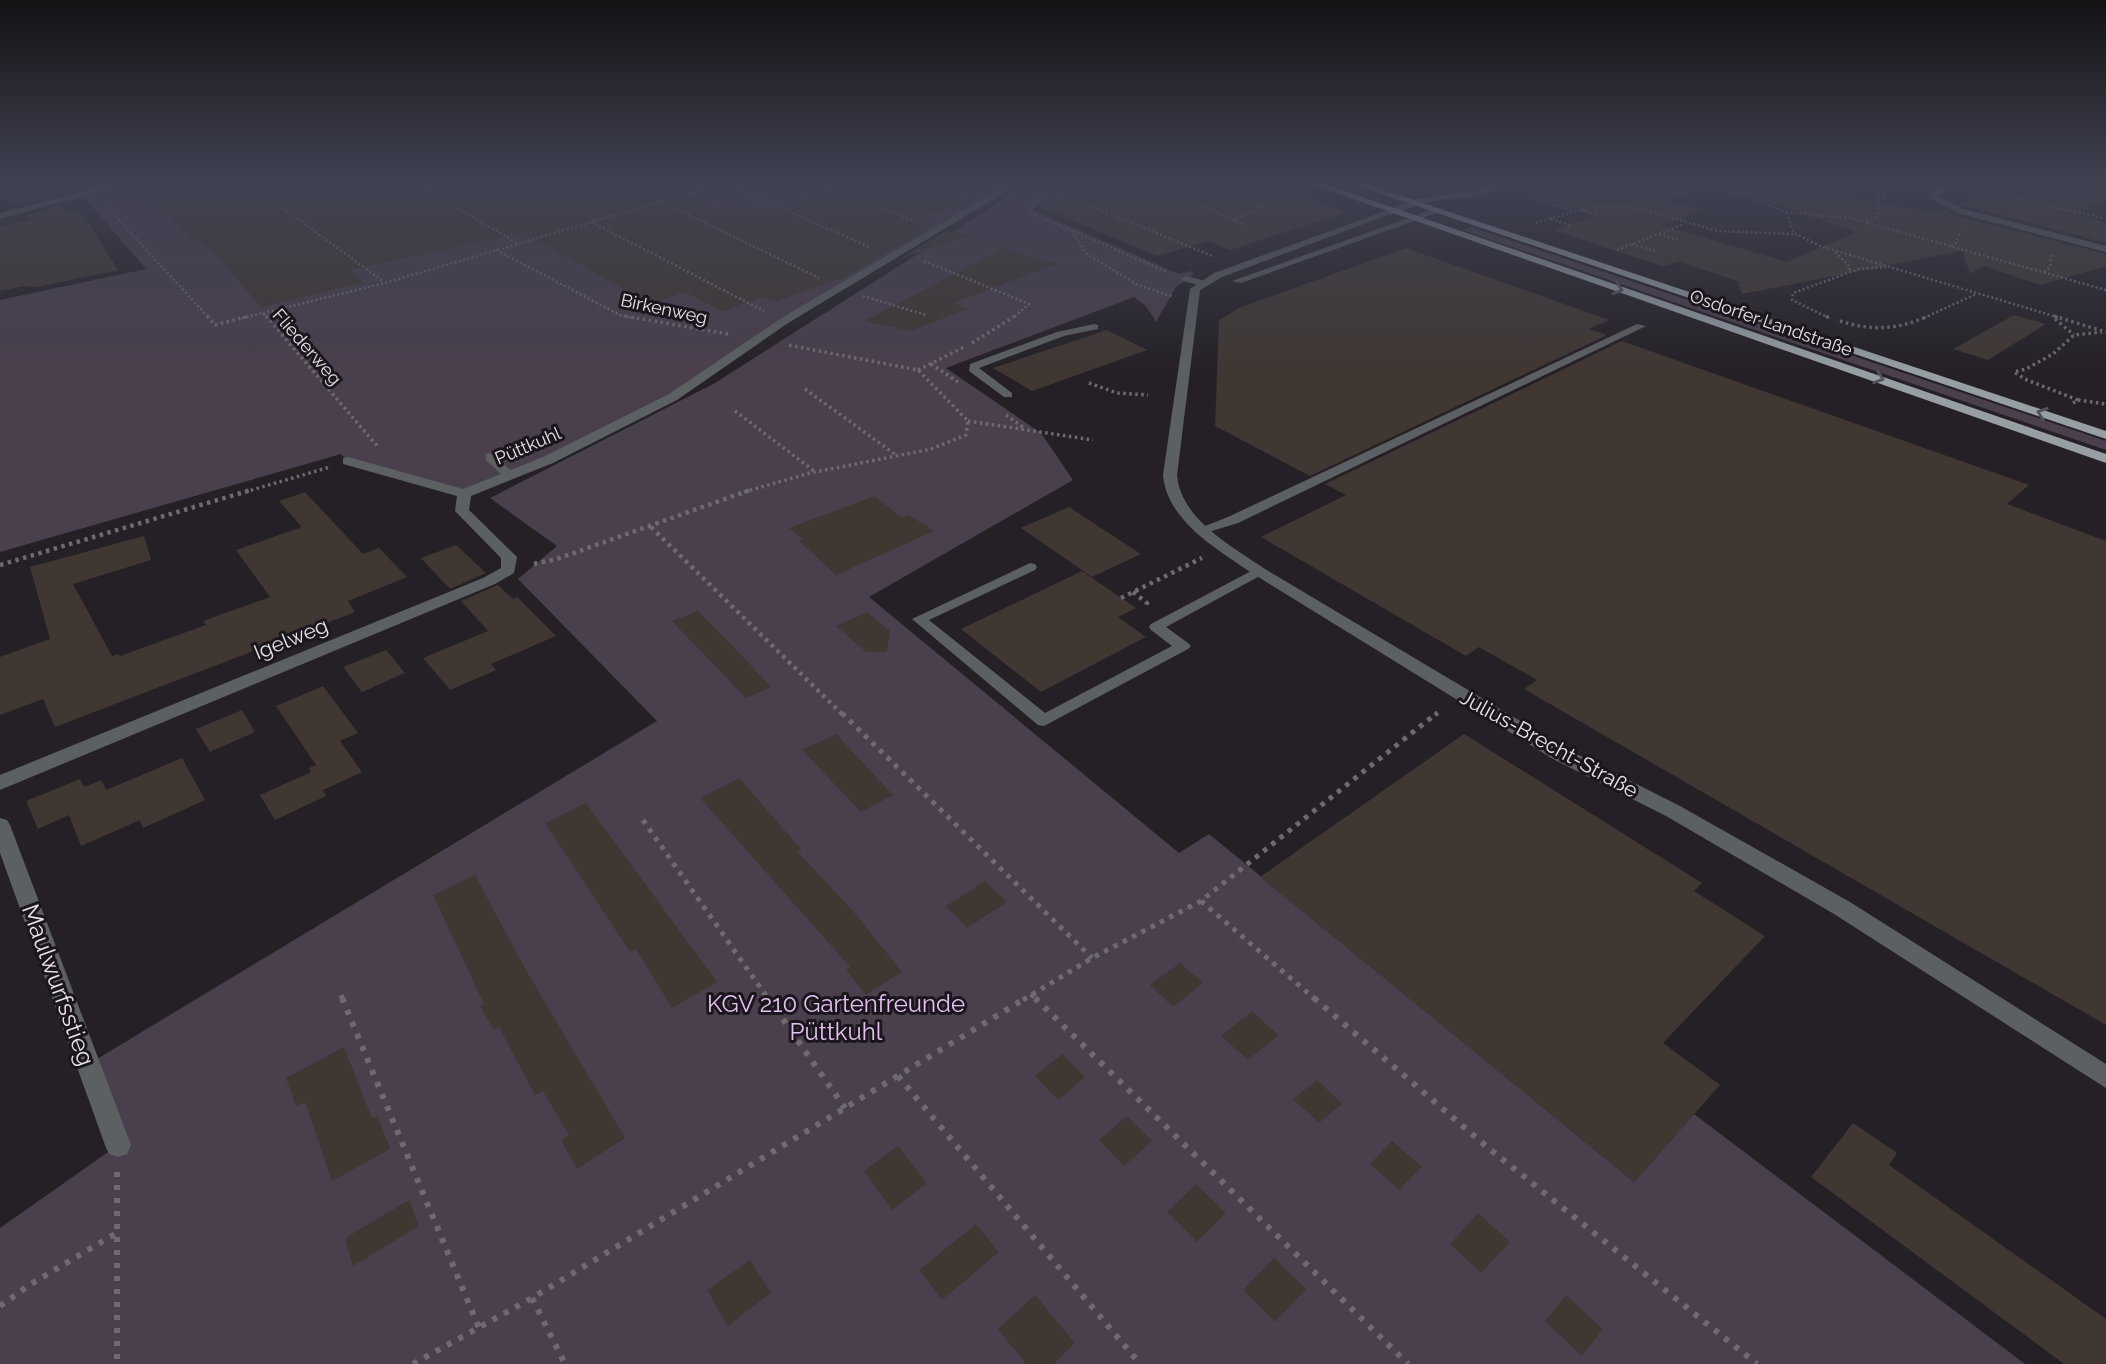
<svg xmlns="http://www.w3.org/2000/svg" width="2106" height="1364" font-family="Raleway,sans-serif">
  <rect width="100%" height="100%" fill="#252026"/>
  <g fill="#4a3f4d">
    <path d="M 134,181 L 1105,181 C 1093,185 1084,188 1074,194 C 1059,201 1045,198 1033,210 L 1179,274 L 1191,271 L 1194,274 L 1176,287 L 1156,322 L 1146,306 L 1134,297 L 946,368 L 1041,433 L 1073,480 L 869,597 L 1179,853 L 1209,834 L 1634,1182 L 1694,1114 L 2025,1364 L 0,1364 L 0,1228 L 118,1145 L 87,1065 L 657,721 L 518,579 L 557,546 L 490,498 L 715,383 L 1012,194 L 1005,190 L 630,420 L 464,494 L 348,461 L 341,454 L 0,552 L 0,300 L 146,269 L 83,196 Z"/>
    <polygon points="1471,227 2106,441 2106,450 1463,230"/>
  </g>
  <g fill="#403733">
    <polygon points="0,181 33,181 51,197 16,206 0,191"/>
    <polygon points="224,181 229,181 237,189 241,188 245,192 298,181 417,181 418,195 490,181 521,197 573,187 590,196 661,181 713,208 742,201 762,210 858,182 888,192 907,184 975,201 912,219 933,225 845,277 776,301 762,297 722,311 685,292 650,304 524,232 351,270 363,282 261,307 214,252 188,235 149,195"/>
    <polygon points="1123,181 1259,181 1348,212 1230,250 1208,241 1157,256 1036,205"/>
    <polygon points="1597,181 1605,181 1703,211 1661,225 1787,262 1856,232 1724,186 1725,181 1883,181 1850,197 1940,214 1947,210 1956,216 2106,254 2106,266 2041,285 1984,266 1970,274 1962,251 1742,294 1738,283 1741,282 1679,262 1662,266 1553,230 1597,216 1541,198"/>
    <polygon points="2042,185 2104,199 2076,215 2106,222 2106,243 1959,204 1979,194 2011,201"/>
    <polygon points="61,205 68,211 73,210 76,214 82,213 118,270 37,287 25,286 0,291 0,226 32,220 26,215"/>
    <polygon points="948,230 967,236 899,259"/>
    <polygon points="1004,248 1056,264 953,303 967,309 911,331 865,321"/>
    <polygon points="1406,248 1609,320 1589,329 1607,335 1310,476 1215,426 1219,320 1241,307"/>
    <polygon points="2014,315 2046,324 1988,360 1953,349"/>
    <polygon points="1107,330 1147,350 1032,391 993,368"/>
    <polygon points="1622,341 2029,485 2007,504 2106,541 2106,1025 1524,689 1537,680 1479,647 1466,656 1261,537 1346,495 1325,484"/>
    <polygon points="305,492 363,554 379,548 407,577 348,601 355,612 55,727 43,699 0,715 0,657 50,639 30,567 144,536 151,560 73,584 112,656 118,654 120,656 206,625 203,621 270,597 236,550 302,527 279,501"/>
    <polygon points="875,496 902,518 909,515 934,531 836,575 799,541 803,539 789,528"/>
    <polygon points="1069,507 1141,554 1092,577 1021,528"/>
    <polygon points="456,545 486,573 450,589 421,558"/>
    <polygon points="1082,571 1136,608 1118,617 1146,637 1041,692 961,629"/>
    <polygon points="498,585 513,599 517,597 556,636 491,664 496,670 450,690 423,658 488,631 461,601"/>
    <polygon points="698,611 742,656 771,687 746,698 672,621"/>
    <polygon points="867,612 890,631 887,652 866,652 836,626"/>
    <polygon points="386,650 405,673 362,692 343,667"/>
    <polygon points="323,686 358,733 340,741 362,772 323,790 326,796 275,820 260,795 311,772 309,768 316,765 276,706"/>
    <polygon points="242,710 255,732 210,752 196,729"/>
    <polygon points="836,734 893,795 861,812 802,750"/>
    <polygon points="1464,734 1702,883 1694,891 1765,936 1663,1043 1720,1085 1634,1182 1260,877"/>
    <polygon points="182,758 205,800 143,828 140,820 81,846 69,815 38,829 26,801 80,779 84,787 101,780 106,790"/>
    <polygon points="739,778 801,849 797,851 853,911 902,972 866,995 846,970 850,967 700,798"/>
    <polygon points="586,803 717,982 672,1008 636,949 630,952 545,823"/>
    <polygon points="475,875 526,970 625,1138 577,1169 561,1140 569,1135 543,1091 535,1095 499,1027 494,1030 480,1006 484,1004 433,895"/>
    <polygon points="985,881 1007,902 967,928 946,906"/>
    <polygon points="1180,963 1203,983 1173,1007 1150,985"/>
    <polygon points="1252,1011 1278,1035 1248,1060 1221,1036"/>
    <polygon points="344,1047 372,1118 378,1116 390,1149 332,1181 305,1102 296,1106 286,1078"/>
    <polygon points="1062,1054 1085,1077 1058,1100 1035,1076"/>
    <polygon points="1317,1080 1342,1104 1319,1123 1293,1099"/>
    <polygon points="1127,1116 1152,1141 1124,1166 1099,1140"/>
    <polygon points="1853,1123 1897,1153 1889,1165 2106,1319 2106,1364 2064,1364 1811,1177"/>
    <polygon points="1392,1141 1422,1167 1399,1190 1370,1164"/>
    <polygon points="898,1146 927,1183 892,1210 864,1171"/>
    <polygon points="1196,1184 1226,1213 1197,1242 1167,1212"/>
    <polygon points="409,1200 419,1226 353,1266 345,1238"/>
    <polygon points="1478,1213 1510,1242 1481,1273 1450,1244"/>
    <polygon points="976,1224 999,1252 942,1300 919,1270"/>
    <polygon points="1274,1258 1306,1289 1275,1322 1243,1290"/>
    <polygon points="750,1260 771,1293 728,1326 707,1290"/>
    <polygon points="1035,1295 1075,1343 1054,1364 1026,1364 998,1329"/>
    <polygon points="1566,1295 1603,1329 1582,1356 1545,1321"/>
  </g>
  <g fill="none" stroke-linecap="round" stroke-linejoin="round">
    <g stroke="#6f6a70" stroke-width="2.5" stroke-dasharray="2 2.5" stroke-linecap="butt">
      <polyline points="246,181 384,282"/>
      <polyline points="410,181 517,243"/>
      <polyline points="814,181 914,221"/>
      <polyline points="1051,181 1028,212 1072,231 1087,254 1138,285 1174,297"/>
      <polyline points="1576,181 1586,184"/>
      <polyline points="1716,181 1785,212 1850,218 2106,290"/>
      <polyline points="1835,181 1886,195"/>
      <polyline points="2037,181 2106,196"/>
      <polyline points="1196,182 1263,206 1234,219"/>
      <polyline points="1198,183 1160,193 1195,203 1245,225"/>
      <polyline points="1688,183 1700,181"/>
      <polyline points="727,184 869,247"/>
      <polyline points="1695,186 1747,195"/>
      <polyline points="1534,188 1556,181"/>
      <polyline points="1670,195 1687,192 1695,186 1681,181"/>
      <polyline points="1146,196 1160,193"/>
      <polyline points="1527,196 1572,211"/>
      <polyline points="2004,196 2106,219"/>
      <polyline points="1077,200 1212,256"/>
      <polyline points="660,201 819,278"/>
      <polyline points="1173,203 1183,200"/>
      <polyline points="106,206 209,318"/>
      <polyline points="1581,210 1598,215"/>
      <polyline points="1786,213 1794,233 1820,246 2060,318"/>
      <polyline points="1551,219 1570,225"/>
      <polyline points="1867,221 1877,217 1879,200 1886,195"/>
      <polyline points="591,222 764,311"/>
      <polyline points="1536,223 1589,207 1609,206 1638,208 1718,231 1795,234"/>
      <polyline points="1073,231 1167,272"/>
      <polyline points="1659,234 1681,241"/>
      <polyline points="1632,244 1655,251"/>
      <polyline points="1951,246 1956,243 1961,231"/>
      <polyline points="496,250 622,316 635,318"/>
      <polyline points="1617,250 1684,224"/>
      <polyline points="1835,252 1850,267 1849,272"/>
      <polyline points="924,261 1029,304 1013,318"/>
      <polyline points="2044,272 2050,267 2051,255"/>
      <polyline points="863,296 926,315"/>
      <polyline points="263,313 385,283 731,181"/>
      <polyline points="242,318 263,313 267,318"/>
      <polyline points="1829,318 1792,300 1793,293 1859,269 1886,267"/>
      <polyline points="1924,318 1976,294"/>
    </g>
    <g stroke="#6f6a70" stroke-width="3.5" stroke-dasharray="2.5 3.5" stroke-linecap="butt">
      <polyline points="207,316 215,325 249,316"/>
      <polyline points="266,316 378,447"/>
      <polyline points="625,316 728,334"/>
      <polyline points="1826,316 1831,319"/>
      <polyline points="2054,316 2106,332"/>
      <polyline points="2055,319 2074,335"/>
      <path d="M 1840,321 C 1872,331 1897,330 1928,316"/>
      <polyline points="972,343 1015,316"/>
      <polyline points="931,364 958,382"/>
      <polyline points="918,370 964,347"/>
      <polyline points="1089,383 1117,393 1148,395"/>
      <polyline points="805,389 896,455"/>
      <polyline points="2078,400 2106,404"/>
      <polyline points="2073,403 2078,400 2027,380 2014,372 2026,369 2053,354 2074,335 2102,332"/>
      <polyline points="735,411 814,471"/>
      <polyline points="1006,415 1024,428"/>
      <polyline points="968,421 1093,440"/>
      <polyline points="245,492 330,467"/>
      <polyline points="744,492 810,473 931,449 966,435 968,421 918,370 788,345"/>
    </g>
    <g stroke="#6f6a70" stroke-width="4.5" stroke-dasharray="3.5 4.5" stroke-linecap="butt">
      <polyline points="651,527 843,715"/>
      <polyline points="534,564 557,559 750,490"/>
      <polyline points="0,565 251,490"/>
      <polyline points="1133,592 1147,603 1144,608"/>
      <polyline points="1121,598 1202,558"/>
      <polyline points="1435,715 1441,710"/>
    </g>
    <g stroke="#6f6a70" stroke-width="5" stroke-dasharray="4.5 6" stroke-linecap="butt">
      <polyline points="842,713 1092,958"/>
      <polyline points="643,820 769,1000"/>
      <polyline points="1201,901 1316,1000"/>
      <polyline points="1031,994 1037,1000"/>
      <polyline points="341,995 343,1000"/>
      <polyline points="1023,1000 1092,958 1201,901 1437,713"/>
    </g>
    <g stroke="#6f6a70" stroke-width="6" stroke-dasharray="5 8" stroke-linecap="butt">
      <polyline points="342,998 479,1328"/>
      <polyline points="768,998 845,1108"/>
      <polyline points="1035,998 1408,1364"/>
      <polyline points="1314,998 1486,1146 1757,1364"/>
      <polyline points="898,1076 1140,1364"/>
      <polyline points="117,1172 117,1364"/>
      <polyline points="532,1298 565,1364"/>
      <polyline points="0,1306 31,1284 115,1234"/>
      <polyline points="413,1364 532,1298 1026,998"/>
    </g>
    <g fill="#5d6063" fill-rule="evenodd">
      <polygon points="1637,181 1650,181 1658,185 1654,187"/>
      <polygon points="1186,276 1205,281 1207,283 1202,286 1183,281 1181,279"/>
      <polygon points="1094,324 1098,325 1098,329 1064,336 979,368 1012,393 1012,397 1004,397 969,371 970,364 1057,332"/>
      <polygon points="1637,324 1646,326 1238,523 1202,534 1195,530 1228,517"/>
      <polygon points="490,453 513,472 513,478 505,478 486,460 486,454"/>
      <polygon points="1030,563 1035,564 1037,567 1035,570 929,620 1045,713 1172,646 1151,630 1149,627 1151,624 1255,569 1260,568 1267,572 1166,627 1188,643 1191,646 1188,649 1044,726 1038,725 912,619"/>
    </g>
    <g fill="#5d6063" fill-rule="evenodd">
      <polygon points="122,181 138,181 0,219 0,213"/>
      <polygon points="1013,181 1024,181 788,323 677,400 553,463 471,496 469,510 517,557 514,573 495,584 0,790 0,775 483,578 501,568 501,558 455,511 457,496 343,464 343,458 348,457 463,489 543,457 669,394 780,319"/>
      <path d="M 1506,181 L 1521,181 L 1472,197 L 1444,199 L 1417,205 L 1391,215 L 1386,212 C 1412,194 1445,197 1473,191 C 1484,188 1495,185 1506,181 Z"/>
      <polygon points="1973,181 1999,181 1947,190 1939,196 1963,209 2106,246 2106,252 1957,213 1930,197 1932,190"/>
      <polygon points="0,818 7,820 10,825 131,1145 127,1154 118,1157 109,1154 105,1145 0,853"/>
    </g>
    <g fill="#5d6063" fill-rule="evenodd">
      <polygon points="1434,209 1442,211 1241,283 1232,281"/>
      <path d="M 1388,210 L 1396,212 L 1222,277 L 1200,290 L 1177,475 C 1181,520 1232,546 1265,569 L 1567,749 L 1680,806 L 1850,902 L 2106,1064 L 2106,1088 L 1834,914 L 1666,816 L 1553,759 L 1255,575 C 1220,551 1167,522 1163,475 L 1190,289 L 1214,273 Z"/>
    </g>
    <g fill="#979fa5" fill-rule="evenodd">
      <polygon points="1302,181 1316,181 2106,454 2106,463"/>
      <polygon points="1343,181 1357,181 2106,431 2106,439"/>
    </g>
  </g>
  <defs><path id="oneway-chevron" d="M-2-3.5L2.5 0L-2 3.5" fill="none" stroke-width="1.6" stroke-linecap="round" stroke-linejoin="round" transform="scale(1.75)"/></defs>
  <g stroke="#53545a">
    <use href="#oneway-chevron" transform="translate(1618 289) rotate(19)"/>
    <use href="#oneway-chevron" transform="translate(1879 378) rotate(19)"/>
    <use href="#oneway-chevron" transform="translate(2042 413) rotate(-161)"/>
  </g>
  <linearGradient id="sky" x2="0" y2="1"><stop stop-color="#141215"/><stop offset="0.49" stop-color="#404252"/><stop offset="1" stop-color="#404252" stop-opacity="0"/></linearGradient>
  <rect width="2106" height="372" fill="url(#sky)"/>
  <g text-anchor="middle" stroke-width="6" stroke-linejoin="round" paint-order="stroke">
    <g font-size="18" fill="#e6e2e7" stroke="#1b161d">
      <text transform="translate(664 309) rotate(12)" y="6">Birkenweg</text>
      <text transform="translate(1771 323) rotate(19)" y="6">Osdorfer Landstraße</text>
      <text transform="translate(307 347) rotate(49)" y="6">Fliederweg</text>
      <text transform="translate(528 446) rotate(-23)" y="6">Püttkuhl</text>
    </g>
    <g font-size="21" fill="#e6e2e7" stroke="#1b161d">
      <text transform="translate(291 639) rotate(-22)" y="7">Igelweg</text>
      <text transform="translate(1549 744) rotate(29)" y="7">Julius-Brecht-Straße</text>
    </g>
    <g font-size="24" fill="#e6e2e7" stroke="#1b161d">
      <text transform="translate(58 985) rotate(70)" y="8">Maulwurfsstieg</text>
    </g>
    <g font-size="24" fill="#e4c0ef" stroke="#1b161d">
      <text x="836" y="1012">KGV 210 Gartenfreunde<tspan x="836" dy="28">Püttkuhl</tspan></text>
    </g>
  </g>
</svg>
